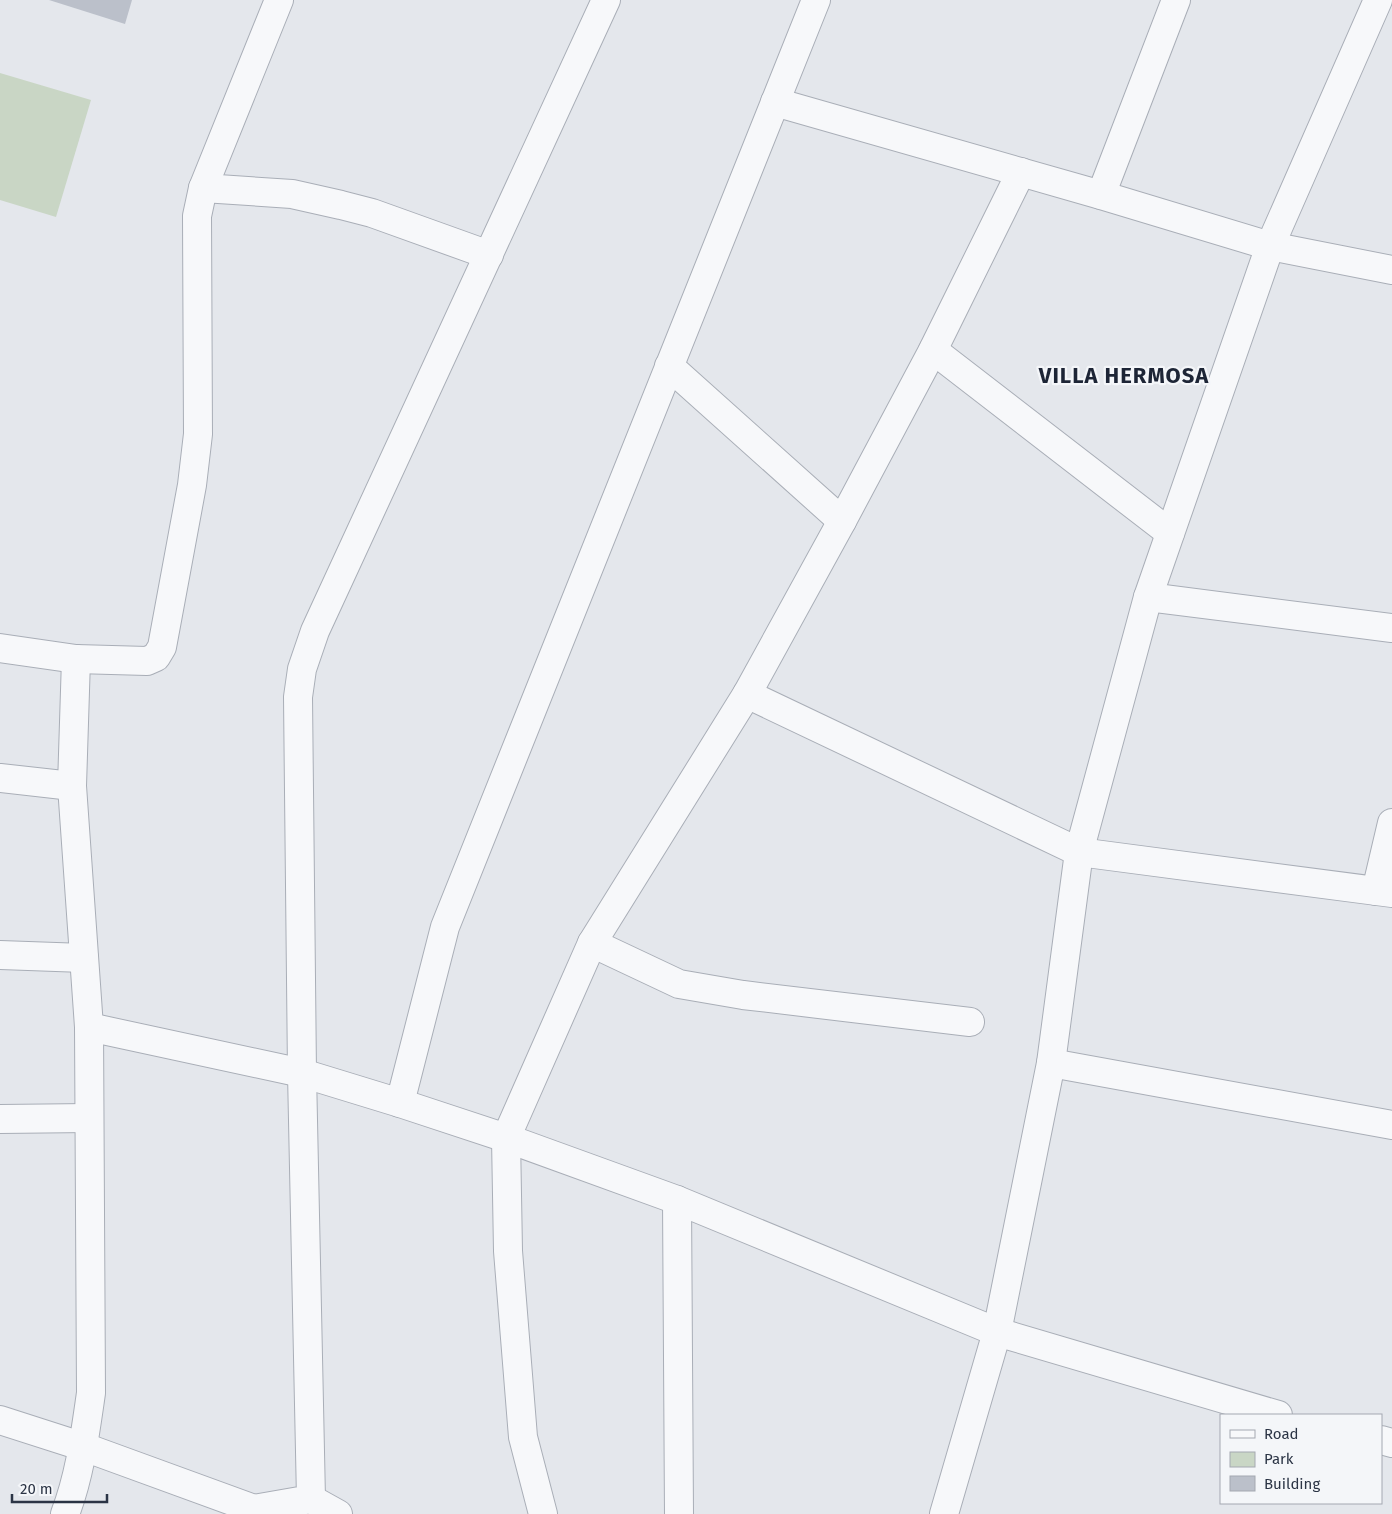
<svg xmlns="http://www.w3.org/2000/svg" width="1392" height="1514" font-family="'Fira Sans',sans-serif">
  <rect width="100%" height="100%" fill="#e4e7ec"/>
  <polygon fill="#c9d6c5" points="0,73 91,100 56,217 0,200"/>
  <polygon fill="#bbc0ca" points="49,0 132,0 125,24"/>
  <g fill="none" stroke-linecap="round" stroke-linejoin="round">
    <g stroke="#a9aeb7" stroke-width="30">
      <g id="minor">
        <polyline points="775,102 1101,195 1270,246 1392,270"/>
        <polyline points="203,188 292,194 341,205 372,213 489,255"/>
        <polyline points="1101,195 1176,0"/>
        <polyline points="933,350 1170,533"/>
        <polyline points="669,366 842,521"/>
        <polyline points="1148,597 1392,628"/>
        <polyline points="0,648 76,659 147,661 156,657 162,647 192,485 198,434 197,216 203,188 279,0"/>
        <polyline points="747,694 1079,852 1392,893"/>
        <polyline points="0,778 72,786"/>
        <polyline points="1376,891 1392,823"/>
        <polyline points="592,943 679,984 743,995 970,1022"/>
        <polyline points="0,955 84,958"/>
        <polyline points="89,1027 302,1073 400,1103 506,1138 677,1200 997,1332 1278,1415"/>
        <polyline points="1051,1063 1392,1125"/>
        <polyline points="400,1103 445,927 816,0"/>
        <polyline points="0,1119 89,1118"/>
        <polyline points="677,1200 679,1514"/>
        <polyline points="0,1420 84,1447 254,1509"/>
        <polyline points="1381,1440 1392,1443"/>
        <polyline points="311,1499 338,1514"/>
        <path d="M 65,1514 C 80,1475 85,1434 91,1393 L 89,1027 L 72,786 L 76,659"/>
        <polyline points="253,1514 254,1509 311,1499 302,1073 298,697 302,669 315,631 606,0"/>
        <polyline points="543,1514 523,1437 508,1251 506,1138 592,943 747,694 842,521 933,350 1021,172"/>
        <polyline points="944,1514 997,1332 1051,1063 1079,852 1148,597 1270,246 1378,0"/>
      </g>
    </g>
    <use href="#minor" stroke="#f7f8fa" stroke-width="28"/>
  </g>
  <g text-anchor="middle" stroke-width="4.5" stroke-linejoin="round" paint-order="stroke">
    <g font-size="22" font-weight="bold" letter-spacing="1" fill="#1d2536" stroke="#f4f6f9">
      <text x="1124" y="383">VILLA HERMOSA</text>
    </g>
  </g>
  <rect x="1220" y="1414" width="162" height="90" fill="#f4f6f9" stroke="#a4a8b1"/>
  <rect x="1230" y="1430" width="25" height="8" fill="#f7f8fa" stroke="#a4a8b1"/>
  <text x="1264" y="1439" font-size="15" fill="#2b3445">Road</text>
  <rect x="1230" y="1452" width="25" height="15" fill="#c9d6c5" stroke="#a4a8b1"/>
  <text x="1264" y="1464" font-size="15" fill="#2b3445">Park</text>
  <rect x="1230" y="1476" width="25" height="15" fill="#bbc0ca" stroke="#a4a8b1"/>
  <text x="1264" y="1489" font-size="15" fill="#2b3445">Building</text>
  <path d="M12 1494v8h95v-8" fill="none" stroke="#2b3445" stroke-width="2.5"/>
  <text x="20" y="1494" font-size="15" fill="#2b3445" stroke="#f4f6f9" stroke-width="4" paint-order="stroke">20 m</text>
</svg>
